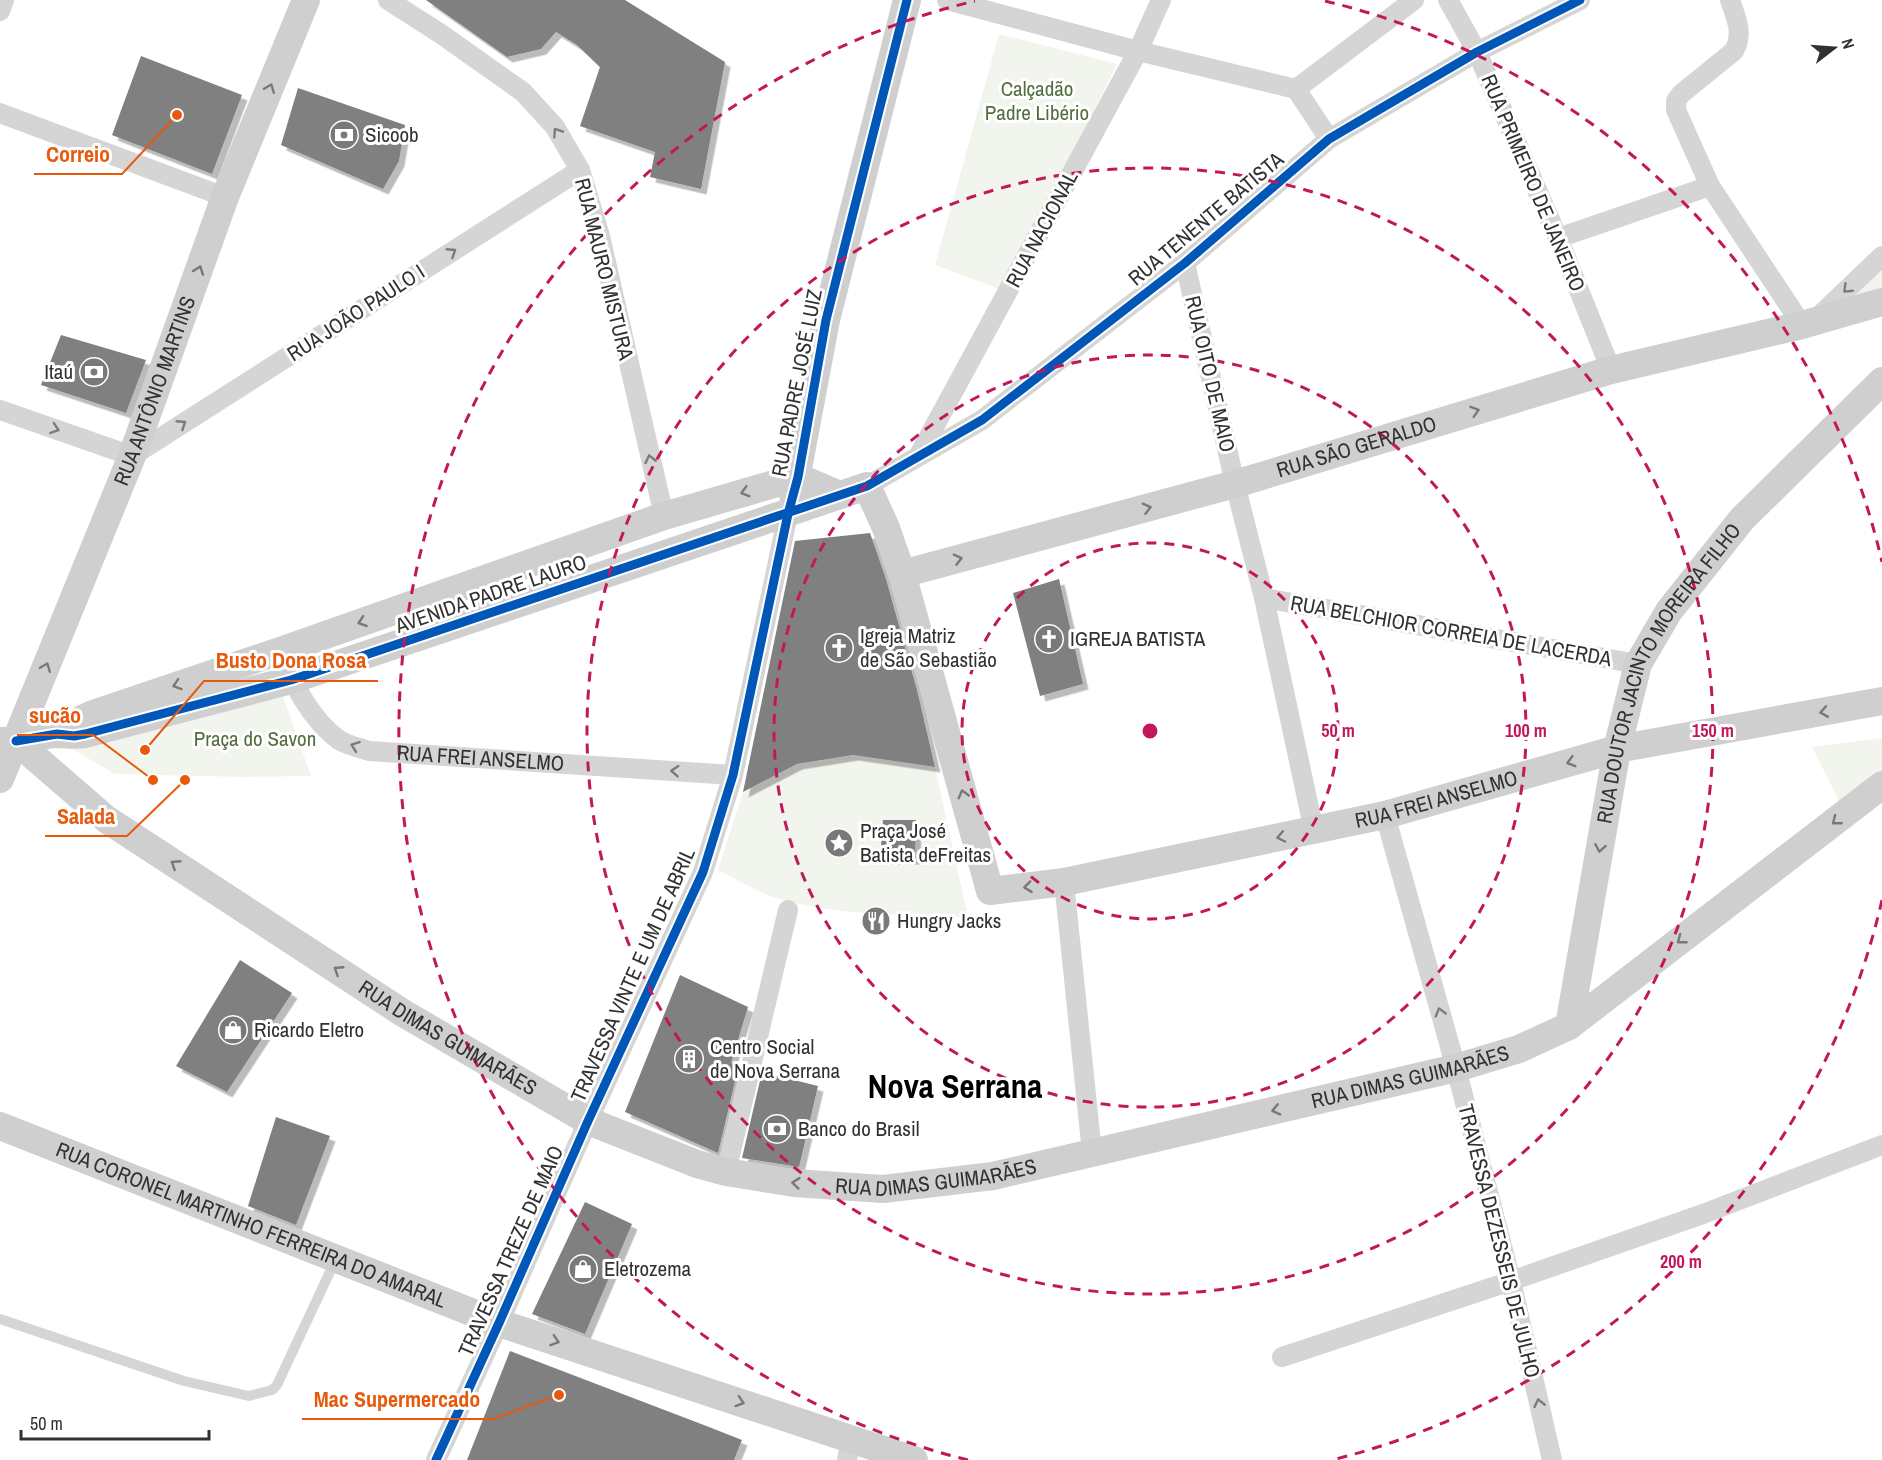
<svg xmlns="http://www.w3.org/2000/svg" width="1882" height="1460" font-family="'Archivo Narrow',sans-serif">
  <defs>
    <filter id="shadow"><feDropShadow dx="5.5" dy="5.5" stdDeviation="0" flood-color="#0004"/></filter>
  </defs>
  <rect width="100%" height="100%" fill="#fff"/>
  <g fill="#f2f5ed">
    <polygon points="999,34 1117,64 1005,291 935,265"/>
    <polygon points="1882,259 1882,298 1821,317"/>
    <polygon points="282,694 311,776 244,777 115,774 72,749"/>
    <polygon points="1882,738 1882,782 1844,811 1812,747"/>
    <path d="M 853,755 L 935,767 L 968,917 C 904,915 838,916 776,898 C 757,892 737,879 718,870 L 743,792 L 797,764 Z"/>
  </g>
  <g fill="#808080" filter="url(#shadow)">
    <polygon points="426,0 625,0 725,62 701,189 650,177 655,152 580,126 600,67 577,45 556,32 541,49 507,57"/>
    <polygon points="141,56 242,95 212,174 112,135"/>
    <polygon points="298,88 405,125 399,161 383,189 281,145"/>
    <polygon points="61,335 146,360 126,413 41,385"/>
    <polygon points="870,533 886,579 917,690 935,767 853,755 797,764 743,792 795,541"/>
    <polygon points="1059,579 1083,684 1040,696 1013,593"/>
    <polygon points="883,820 916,820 915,859 880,859"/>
    <polygon points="240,960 292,993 227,1092 176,1066"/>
    <polygon points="680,975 748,1007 731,1063 739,1065 718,1153 625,1112"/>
    <polygon points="762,1072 818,1086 799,1167 742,1158"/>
    <polygon points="276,1117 330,1136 296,1225 248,1206"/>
    <polygon points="585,1202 632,1224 585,1334 532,1314"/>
    <polygon points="510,1351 709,1427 742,1440 734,1460 467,1460"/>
  </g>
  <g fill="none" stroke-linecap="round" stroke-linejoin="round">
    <polyline stroke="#d5d5d5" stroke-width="10" points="0,1319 184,1381 249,1396 272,1390 277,1385 335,1261"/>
    <g stroke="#d5d5d5" stroke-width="20">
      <polyline points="388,0 441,34 523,92 555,127 580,170 600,236 664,516"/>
      <polyline points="947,0 1138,51 1296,89 1329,139"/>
      <polyline points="1448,0 1477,52 1558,238 1611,370"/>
      <path d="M 1730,0 C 1736,18 1744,33 1734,51 L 1681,94 L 1676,101 L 1676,110 L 1710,186 L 1802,325"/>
      <polyline points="0,11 4,0"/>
      <polyline points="1296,89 1414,0"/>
      <polyline points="0,113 225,197"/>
      <polyline points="1558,238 1710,186"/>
      <polyline points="1185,263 1235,484 1264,598 1314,831"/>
      <polyline points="1817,318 1882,256"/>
      <polyline points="0,410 132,456 580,170"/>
      <polyline points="920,453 1138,51 1161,0"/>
      <polyline points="867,486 982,420 1185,263 1329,139 1477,52 1580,0"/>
      <polyline points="1264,598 1638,664"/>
      <path id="s1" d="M 280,651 C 291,681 311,720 339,740 C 347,745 360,748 369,751 L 733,775"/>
      <polyline points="1385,815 1456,1068 1511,1281 1552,1460"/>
      <polyline points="1064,882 1092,1153"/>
      <polyline points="726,1172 788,910"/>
      <polyline points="1282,1357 1511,1281 1703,1214 1882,1145"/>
      <polyline points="436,1460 499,1323 588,1121 703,872 733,775 788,514"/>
      <polyline points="847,1460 851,1438"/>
    </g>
    <g stroke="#cfcfcf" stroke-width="28">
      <polyline points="793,495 826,320 907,0"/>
      <path id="s2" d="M 902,574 L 1235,484 L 1611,370 L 1802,325 L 1882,302"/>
      <polyline points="82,719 93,714 280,651 664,516 798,477 840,495"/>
      <path id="s3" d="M 0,741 C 19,741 38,735 57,734 C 67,734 76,736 85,734 L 291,680 L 867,486 L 886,528 L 902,574 L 990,891 L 1064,882 L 1385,815 L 1617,749 L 1882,701"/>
      <path id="s4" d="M 16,741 L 106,819 L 403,1013 L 588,1121 L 697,1164 L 726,1172 L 794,1183 L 883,1189 L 993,1176 L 1456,1068 L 1519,1049 L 1569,1026 L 1882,785"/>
      <path id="s5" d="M 0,779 L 132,456 L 225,197 L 306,0"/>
      <path id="s6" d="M 1569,1026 L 1617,749 L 1638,664 L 1669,611 L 1742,519 L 1882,381"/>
      <path id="s7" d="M 0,1126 L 499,1323 L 914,1460"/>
    </g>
    <g stroke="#fff" stroke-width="13">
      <g id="cycleway">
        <polyline points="16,741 57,734 74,736 85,734 291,680 867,486 982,420 1185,263 1329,139 1477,52 1580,0"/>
        <polyline points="436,1460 499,1323 588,1121 703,872 733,775 788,514 798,477 826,320 907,0"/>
      </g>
    </g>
    <use href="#cycleway" stroke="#0057b8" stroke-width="9"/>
  </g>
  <defs><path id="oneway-chevron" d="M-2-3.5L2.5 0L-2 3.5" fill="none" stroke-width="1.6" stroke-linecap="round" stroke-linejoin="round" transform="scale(1.5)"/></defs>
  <g stroke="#787878">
    <use href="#oneway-chevron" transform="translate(270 88) rotate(-68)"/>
    <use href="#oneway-chevron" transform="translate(199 270) rotate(-70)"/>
    <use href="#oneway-chevron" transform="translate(1475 411) rotate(-17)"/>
    <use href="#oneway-chevron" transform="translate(745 492) rotate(164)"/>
    <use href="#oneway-chevron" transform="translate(1147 508) rotate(-15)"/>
    <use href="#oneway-chevron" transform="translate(958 559) rotate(-15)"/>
    <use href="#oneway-chevron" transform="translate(362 622) rotate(161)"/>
    <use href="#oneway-chevron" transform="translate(46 667) rotate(-68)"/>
    <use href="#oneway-chevron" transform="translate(177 685) rotate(162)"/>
    <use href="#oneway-chevron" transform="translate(1824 712) rotate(170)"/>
    <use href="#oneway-chevron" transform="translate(1571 762) rotate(164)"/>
    <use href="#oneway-chevron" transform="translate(963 794) rotate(-105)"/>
    <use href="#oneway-chevron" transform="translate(1836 821) rotate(142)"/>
    <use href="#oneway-chevron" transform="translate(1281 837) rotate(168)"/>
    <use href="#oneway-chevron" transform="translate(1600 848) rotate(100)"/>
    <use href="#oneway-chevron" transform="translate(175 864) rotate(-147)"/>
    <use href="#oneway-chevron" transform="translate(1028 887) rotate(173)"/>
    <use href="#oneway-chevron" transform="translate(1681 940) rotate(142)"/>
    <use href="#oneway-chevron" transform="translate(338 970) rotate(-147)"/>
    <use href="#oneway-chevron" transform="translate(1276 1110) rotate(167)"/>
    <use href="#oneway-chevron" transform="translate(796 1183) rotate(-174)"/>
    <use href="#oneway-chevron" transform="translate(555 1341) rotate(18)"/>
    <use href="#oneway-chevron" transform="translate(740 1402) rotate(18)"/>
  </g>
  <g stroke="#7b7b7b">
    <use href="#oneway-chevron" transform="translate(557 132) rotate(-123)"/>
    <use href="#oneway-chevron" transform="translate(452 252) rotate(-33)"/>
    <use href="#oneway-chevron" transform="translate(1847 289) rotate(136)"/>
    <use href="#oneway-chevron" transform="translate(182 424) rotate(-33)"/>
    <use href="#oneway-chevron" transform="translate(55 429) rotate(19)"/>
    <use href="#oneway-chevron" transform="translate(650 459) rotate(-103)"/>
    <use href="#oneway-chevron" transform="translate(355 746) rotate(-160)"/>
    <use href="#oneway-chevron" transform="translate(675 771) rotate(-176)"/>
    <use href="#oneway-chevron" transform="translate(1440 1012) rotate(-106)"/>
    <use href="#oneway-chevron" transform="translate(1539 1403) rotate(-103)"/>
  </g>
  <g fill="none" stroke="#c2185b" stroke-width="3" stroke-dasharray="10 8">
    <circle cx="1150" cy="731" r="188"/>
    <circle cx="1150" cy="731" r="376"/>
    <circle cx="1150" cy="731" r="563"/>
    <path d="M1882 900A751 751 0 0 1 1332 1460M968 1460A751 751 0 0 1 975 1M1325 1A751 751 0 0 1 1882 562"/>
  </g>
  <defs>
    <g id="bank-disc" transform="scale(1.5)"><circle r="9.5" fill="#797979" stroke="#fff"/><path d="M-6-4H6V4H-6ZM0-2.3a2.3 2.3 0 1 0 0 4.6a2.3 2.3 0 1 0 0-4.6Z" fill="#fff"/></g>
    <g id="church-disc" transform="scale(1.5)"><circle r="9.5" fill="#797979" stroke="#fff"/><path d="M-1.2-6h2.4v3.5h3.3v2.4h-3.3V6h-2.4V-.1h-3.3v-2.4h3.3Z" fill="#fff"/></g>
    <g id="sight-disc" transform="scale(1.5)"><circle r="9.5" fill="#797979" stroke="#fff"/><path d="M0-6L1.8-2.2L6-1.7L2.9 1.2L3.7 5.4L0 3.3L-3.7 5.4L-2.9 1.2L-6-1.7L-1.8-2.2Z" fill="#fff"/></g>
    <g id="restaurant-disc" transform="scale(1.5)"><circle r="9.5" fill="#797979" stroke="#fff"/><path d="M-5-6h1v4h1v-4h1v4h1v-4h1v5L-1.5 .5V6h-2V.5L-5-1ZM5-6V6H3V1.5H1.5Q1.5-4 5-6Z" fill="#fff"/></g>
    <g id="shop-disc" transform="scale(1.5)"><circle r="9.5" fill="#797979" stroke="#fff"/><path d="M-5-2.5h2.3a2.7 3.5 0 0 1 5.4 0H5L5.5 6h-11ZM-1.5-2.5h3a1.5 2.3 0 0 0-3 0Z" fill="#fff"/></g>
    <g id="building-disc" transform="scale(1.5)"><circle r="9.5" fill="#797979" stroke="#fff"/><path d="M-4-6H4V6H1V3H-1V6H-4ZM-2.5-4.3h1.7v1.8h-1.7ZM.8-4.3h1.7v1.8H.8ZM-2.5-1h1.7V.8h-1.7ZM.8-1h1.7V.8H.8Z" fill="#fff"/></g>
  </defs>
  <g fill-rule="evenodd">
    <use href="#bank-disc" x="344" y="135"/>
    <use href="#bank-disc" x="94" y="372"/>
    <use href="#church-disc" x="1049" y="639"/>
    <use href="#church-disc" x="839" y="648"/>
    <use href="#sight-disc" x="839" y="843"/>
    <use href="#restaurant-disc" x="876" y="921"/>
    <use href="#shop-disc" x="233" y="1030"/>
    <use href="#building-disc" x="689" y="1059"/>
    <use href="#bank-disc" x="777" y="1129"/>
    <use href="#shop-disc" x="583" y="1269"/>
  </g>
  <g text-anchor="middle" stroke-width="6" stroke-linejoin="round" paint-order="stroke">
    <g font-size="21" fill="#536d3e" stroke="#fff">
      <text x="1037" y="96">Calçadão<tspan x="1037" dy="24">Padre Libério</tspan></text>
      <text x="255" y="746">Praça do Savon</text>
    </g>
    <g font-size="21" fill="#313131" stroke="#fff" text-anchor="start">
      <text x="365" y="142">Sicoob</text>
      <text x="73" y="379" text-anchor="end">Itaú</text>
      <text x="860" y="643">Igreja Matriz<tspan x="860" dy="24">de São Sebastião</tspan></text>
      <text x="1070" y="646">IGREJA BATISTA</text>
      <text x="860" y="838">Praça José<tspan x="860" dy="24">Batista deFreitas</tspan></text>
      <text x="897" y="928">Hungry Jacks</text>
      <text x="254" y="1037">Ricardo Eletro</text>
      <text x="710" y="1054">Centro Social<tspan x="710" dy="24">de Nova Serrana</tspan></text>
      <text x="798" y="1136">Banco do Brasil</text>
      <text x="604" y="1276">Eletrozema</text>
    </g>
    <g font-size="21" fill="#313131" stroke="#fff">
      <text transform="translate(1533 183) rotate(67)" y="7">RUA PRIMEIRO DE JANEIRO</text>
      <text transform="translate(1206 219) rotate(-40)" y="7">RUA TENENTE BATISTA</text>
      <text transform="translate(1042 229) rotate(-62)" y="7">RUA NACIONAL</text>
      <text transform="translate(604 269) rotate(76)" y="7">RUA MAURO MISTURA</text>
      <text transform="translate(356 313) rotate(-33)" y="7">RUA JOÃO PAULO I</text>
      <text transform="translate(1210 374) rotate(77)" y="7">RUA OITO DE MAIO</text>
      <text transform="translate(797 383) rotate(-79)" y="7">RUA PADRE JOSÉ LUIZ</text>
      <text dy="7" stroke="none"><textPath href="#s5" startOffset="418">RUA ANTÔNIO MARTINS</textPath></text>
      <text dy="7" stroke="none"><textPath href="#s2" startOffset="472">RUA SÃO GERALDO</textPath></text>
      <text transform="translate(491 594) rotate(-19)" y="7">AVENIDA PADRE LAURO</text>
      <text transform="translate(1451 631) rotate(10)" y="7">RUA BELCHIOR CORREIA DE LACERDA</text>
      <text dy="7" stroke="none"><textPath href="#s6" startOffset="372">RUA DOUTOR JACINTO MOREIRA FILHO</textPath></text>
      <text dy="7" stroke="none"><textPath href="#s1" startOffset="252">RUA FREI ANSELMO</textPath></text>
      <text dy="7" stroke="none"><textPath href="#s3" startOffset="1786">RUA FREI ANSELMO</textPath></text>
      <text transform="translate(633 975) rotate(-66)" y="7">TRAVESSA VINTE E UM DE ABRIL</text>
      <text dy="7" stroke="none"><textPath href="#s4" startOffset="525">RUA DIMAS GUIMARÃES</textPath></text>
      <text dy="7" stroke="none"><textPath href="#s4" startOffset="1533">RUA DIMAS GUIMARÃES</textPath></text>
      <text dy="7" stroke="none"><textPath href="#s4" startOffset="1047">RUA DIMAS GUIMARÃES</textPath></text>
      <text dy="7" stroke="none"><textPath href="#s7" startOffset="270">RUA CORONEL MARTINHO FERREIRA DO AMARAL</textPath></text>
      <text transform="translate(1499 1241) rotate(76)" y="7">TRAVESSA DEZESSEIS DE JULHO</text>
      <text transform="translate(511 1251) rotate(-66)" y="7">TRAVESSA TREZE DE MAIO</text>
    </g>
    <g font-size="33" font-weight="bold" fill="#000" stroke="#fff">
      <text x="955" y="1098">Nova Serrana</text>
    </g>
  </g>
  <circle cx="1150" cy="731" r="9" fill="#c2185b" stroke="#fff" stroke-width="3"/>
  <g font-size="18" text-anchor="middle" font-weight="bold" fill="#c2185b" stroke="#fff" stroke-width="6" stroke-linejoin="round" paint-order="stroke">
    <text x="1338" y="737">50 m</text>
    <text x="1526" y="737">100 m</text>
    <text x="1713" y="737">150 m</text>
    <text x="1681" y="1268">200 m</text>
  </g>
  <path fill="none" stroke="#e8590c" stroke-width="2" d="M177 115L122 174H34M145 750L204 681H378M153 780L93 735H17M185 780L127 836H45M559 1395L493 1419H302"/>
  <g fill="#e8590c" stroke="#fff" stroke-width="2">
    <circle cx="177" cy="115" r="6"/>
    <circle cx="145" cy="750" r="6"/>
    <circle cx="153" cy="780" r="6"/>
    <circle cx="185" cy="780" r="6"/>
    <circle cx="559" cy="1395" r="6"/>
  </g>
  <g font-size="22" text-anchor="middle" font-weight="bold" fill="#e8590c" stroke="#fff" stroke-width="6" stroke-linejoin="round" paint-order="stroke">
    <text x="78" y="162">Correio</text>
    <text x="291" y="668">Busto Dona Rosa</text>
    <text x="55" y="723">sucão</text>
    <text x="86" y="824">Salada</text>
    <text x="397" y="1407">Mac Supermercado</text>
  </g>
  <g transform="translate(1834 48) rotate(73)" stroke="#ffffff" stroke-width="4.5" paint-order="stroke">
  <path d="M0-4.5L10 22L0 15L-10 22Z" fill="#313131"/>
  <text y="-9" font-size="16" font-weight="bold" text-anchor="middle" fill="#313131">N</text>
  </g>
  <path d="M21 1430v9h188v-9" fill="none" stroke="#313131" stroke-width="3"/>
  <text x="30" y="1430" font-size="18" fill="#313131" stroke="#ffffff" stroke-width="4.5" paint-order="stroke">50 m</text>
</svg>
